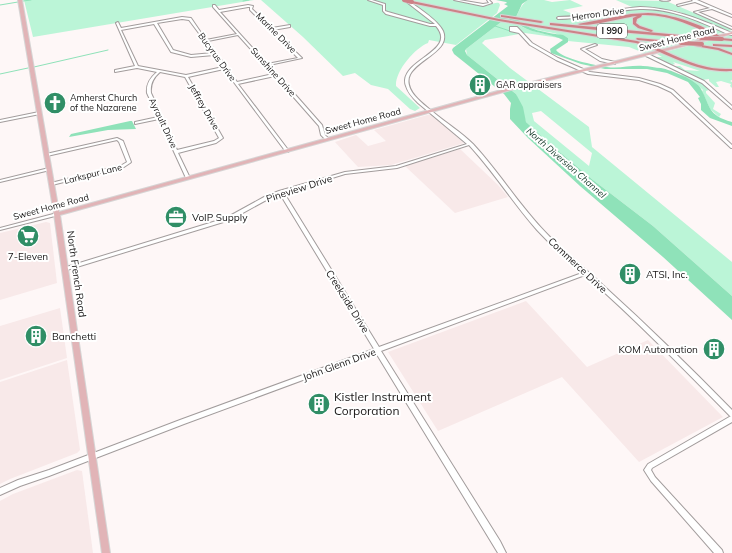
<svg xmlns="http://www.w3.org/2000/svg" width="732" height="553" font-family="Mulish,sans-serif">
  <rect width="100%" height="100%" fill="#fef7f7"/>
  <g fill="#f8e9e9">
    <polygon points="431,114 464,143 391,165 358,167 335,142 356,135 368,146 386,141 374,130"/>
    <polygon points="460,149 498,185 508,197 455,213 405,166"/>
    <polygon points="46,222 50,223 57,283 0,300 0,233"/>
    <polygon points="526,301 587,367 648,340 723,417 639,462 562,377 438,431 388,352"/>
    <polygon points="60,308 67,358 0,380 0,326"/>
    <polygon points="67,360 80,450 77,453 10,479 0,484 0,382"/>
    <polygon points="77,470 82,471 93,553 0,553 0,501 13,494"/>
  </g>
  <g fill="#bbf5d7" fill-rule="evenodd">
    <path d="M 24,0 L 453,0 C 463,2 475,6 486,6 C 491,5 494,2 499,3 L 500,5 L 497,13 L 456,45 L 429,40 L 428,43 C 415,48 395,71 396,86 L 420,108 L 415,111 L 410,109 L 388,89 L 371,85 L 355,73 L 343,76 L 303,37 L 261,0 L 254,0 L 33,37 Z"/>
    <path d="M 528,0 L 544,0 L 552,2 L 570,0 L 583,6 L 563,10 L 578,16 L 557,16 L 557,18 C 586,19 614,9 643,9 C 673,8 699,21 725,32 L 644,53 L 629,47 L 568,41 L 568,38 C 551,29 528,34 516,17 C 520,9 521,5 528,0 Z"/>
    <polygon points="616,0 666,1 732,29 732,30 729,31 677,11 648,7 632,7"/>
    <path d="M 505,19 C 512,19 513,22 519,25 C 532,33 547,33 560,38 L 525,33 L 485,40 L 482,43 L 510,68 L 589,127 L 592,147 L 732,262 L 732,296 L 653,226 L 593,180 L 549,143 L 526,122 L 516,94 L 467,55 L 466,49 ZM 541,111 L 592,153 L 589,166 L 534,121 L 532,113 Z"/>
    <polygon points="732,35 732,80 730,81 732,82 732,88 730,86 731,84 721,81 716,82 719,87 716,87 709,81 709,79 702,80 675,66 680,66 685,70 700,71 673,62 675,64 672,65 655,57 662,57 657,54"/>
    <polygon points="682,74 701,82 709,90 706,91 706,93 715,103 713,109 721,114 719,117 710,109 702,91 703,90 694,82 681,75"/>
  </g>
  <g fill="#8fe2b9">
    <path d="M 496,0 L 528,0 L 522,4 L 516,17 C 525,30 548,33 563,35 L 568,38 L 568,42 L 556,50 C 563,59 594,65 607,67 C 619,69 631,65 643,66 C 649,66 656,68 661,68 C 671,70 697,80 701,89 C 711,107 707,115 732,122 L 732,126 L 710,118 L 701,110 L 701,104 L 698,98 L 700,97 L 688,82 L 667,73 L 647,69 L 605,69 L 581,64 L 551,53 L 550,49 L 563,40 C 552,34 539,34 527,29 C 519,26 513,19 505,19 L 466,49 L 465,51 L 467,55 L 516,94 L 523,107 L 526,122 L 549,143 L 593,180 L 653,226 L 732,296 L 732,320 L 663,257 L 580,186 L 528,138 L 510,119 L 510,109 L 511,103 L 504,94 L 454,54 L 452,50 L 453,48 L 508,6 L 504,4 L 507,3 L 506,2 Z"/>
    <polygon points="130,121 132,121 136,129 108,130 69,137 71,134"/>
  </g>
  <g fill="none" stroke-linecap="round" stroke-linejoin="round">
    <g stroke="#8fe2b9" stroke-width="1">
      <polyline points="23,1 31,0"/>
      <polyline points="243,1 249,0"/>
      <polyline points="0,5 18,2"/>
      <polyline points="495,26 510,31"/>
      <polyline points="519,33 523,37"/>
      <polyline points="34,67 108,50"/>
      <polyline points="0,74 28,68"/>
    </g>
    <g stroke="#a29c9c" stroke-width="2">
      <g id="minor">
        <path d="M 368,0 L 372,0 L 385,4 L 385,11 L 388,12 L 430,24 L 435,24 L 404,0 L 407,0 C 417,7 438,20 443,31 C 454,58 388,63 415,96 C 420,102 427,107 433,112 C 446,123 461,132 473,144 C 500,173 520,207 548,235 C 566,254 587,270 606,288 C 649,327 691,368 732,410 L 732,422 L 652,468 L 651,470 L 655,477 L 722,550 L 723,553 L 714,553 L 651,481 L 644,470 L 648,464 L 731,416 L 730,416 C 683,368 635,319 585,275 L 381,351 L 500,541 L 506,553 L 498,553 L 376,353 L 184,424 L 49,476 L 20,486 L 0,495 L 0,488 L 18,480 L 49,470 L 180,420 L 374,349 L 280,194 L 270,198 L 230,220 L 67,270 L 63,270 L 63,268 L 226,218 L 266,196 L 279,191 L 345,172 L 396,166 L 467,144 L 418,103 C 413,98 408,93 406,86 C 405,84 405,82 405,80 C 407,58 457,50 436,26 L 430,26 L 386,14 L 383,11 L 383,5 ZM 469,145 C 494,172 513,203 537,230 C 551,245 566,259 582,273 L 379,347 L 284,193 L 345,174 L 397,168 Z"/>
        <polygon points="454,0 459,0 483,4 489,3 487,0 489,0 492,3 483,6"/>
        <path d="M 660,0 L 670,0 C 668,1 662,1 660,0 Z"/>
        <polygon points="692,0 697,0 732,15 732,17 712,9 698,12 732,27 732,29 694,12 710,8 695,2 678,6 677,5 693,1"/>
        <path d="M 213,5 L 215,5 L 219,10 L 248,5 L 253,6 L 252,9 L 272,28 L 290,25 L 290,27 L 273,30 L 302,58 L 269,65 L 322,125 L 325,135 L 329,139 L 328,140 L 326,140 L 321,135 L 319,126 L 275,76 L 238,84 L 289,151 L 288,152 L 286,152 L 224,69 L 188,77 L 223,138 L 216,143 L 178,153 L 190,178 L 189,179 L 188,179 L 186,178 L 159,119 L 135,124 L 135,122 L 158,117 L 147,93 C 146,84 150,78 157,72 L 137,68 L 115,72 L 115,70 L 135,66 L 116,23 L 118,22 L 121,28 L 182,17 L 191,18 L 206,40 L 237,34 L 213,7 ZM 248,7 L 250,7 L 250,10 L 298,58 L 267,64 L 220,12 ZM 182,19 L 189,20 L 204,40 L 204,42 L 205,42 L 213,53 L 191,55 L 173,50 L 157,23 ZM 154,24 L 171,52 L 191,57 L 214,55 L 223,67 L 186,75 L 138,66 L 121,30 ZM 238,35 L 273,74 L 237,82 L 208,41 ZM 160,72 L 185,77 L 219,138 L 214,141 L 177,150 L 151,93 C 150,84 153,78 160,72 Z"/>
        <path d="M 640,7 C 675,8 701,20 732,33 L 732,35 L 730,35 C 701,22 672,8 640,9 C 612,10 586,19 558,19 L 557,18 L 558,17 C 586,17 612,9 640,7 Z"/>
        <polygon points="510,27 517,27 532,43 558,58 590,72 639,78 660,84 673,90 732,145 732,148 731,148 671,92 658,86 639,80 588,74 556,60 530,45 519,33 510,31"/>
        <polygon points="595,44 597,45 585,49 602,59 615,62 615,64 600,61 581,49"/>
        <polygon points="646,54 648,54 704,81 732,106 732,109 702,83 646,56"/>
        <polygon points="39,112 41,113 40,114 0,122 0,120"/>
        <polygon points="117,138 123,141 131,162 130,163 124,167 52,185 51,185 51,183 122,165 127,162 119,142 117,140 47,156 46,156 46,154"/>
        <polygon points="49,168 51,169 50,170 0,182 0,180"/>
        <polygon points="57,213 59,214 59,215 0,230 0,228"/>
      </g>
    </g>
    <g stroke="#d6d5d5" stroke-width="2">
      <polygon id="major" points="18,0 22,0 59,212 516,86 732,32 732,34 518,88 60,215 110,553 102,553 54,214"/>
    </g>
    <g stroke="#d6d5d5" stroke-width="2">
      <g id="highway">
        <path d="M 412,1 L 499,19 L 637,41 C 661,47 683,62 707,67 C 715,69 724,69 732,69 L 732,71 C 694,73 671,54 636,43 L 499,21 L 411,3 Z"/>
        <path d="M 648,13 C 671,14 702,24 721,37 L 718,38 C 693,26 670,14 642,15 L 641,17 L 637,19 L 636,23 L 640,26 L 652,30 L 653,31 L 651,32 L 638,28 L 633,24 L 633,18 L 637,16 C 624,17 588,28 578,24 L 631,14 Z"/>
        <polygon points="501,15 541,21 543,22 541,23 502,17 501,17"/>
        <polygon points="551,23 701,37 703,38 701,39 607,31 550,25 550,23"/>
        <polygon points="637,38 681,42 683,43 681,44 638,40 636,39"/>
        <polygon points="721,38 732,39 732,41 721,40"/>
        <polygon points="695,44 719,48 732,53 732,55 718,50 695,46"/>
        <polygon points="713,44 732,45 732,47 714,46 713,46"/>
      </g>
    </g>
    <use href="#minor" fill="#fff" fill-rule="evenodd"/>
    <use href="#major" fill="#e1b4b7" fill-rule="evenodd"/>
    <use href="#highway" fill="#cd8287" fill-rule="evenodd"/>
    <g stroke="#d6d5d5" stroke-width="5" stroke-linecap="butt">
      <g id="highway-bridge">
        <polyline points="404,0 412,2"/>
        <polyline points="701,38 722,39"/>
        <polyline points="681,43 702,44"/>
      </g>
    </g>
    <use href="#highway-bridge" stroke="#cd8287" stroke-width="4"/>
  </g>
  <defs>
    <g id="building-disc" transform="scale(1.15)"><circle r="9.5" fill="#308e66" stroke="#fff"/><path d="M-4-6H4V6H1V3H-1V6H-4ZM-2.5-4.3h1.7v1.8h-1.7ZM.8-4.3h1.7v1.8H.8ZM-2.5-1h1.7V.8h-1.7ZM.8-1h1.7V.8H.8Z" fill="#fff"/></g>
    <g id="church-disc" transform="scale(1.15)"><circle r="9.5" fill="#308e66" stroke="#fff"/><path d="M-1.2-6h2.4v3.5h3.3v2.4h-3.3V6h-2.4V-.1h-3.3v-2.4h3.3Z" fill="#fff"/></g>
    <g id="office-disc" transform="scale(1.15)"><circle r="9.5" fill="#308e66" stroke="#fff"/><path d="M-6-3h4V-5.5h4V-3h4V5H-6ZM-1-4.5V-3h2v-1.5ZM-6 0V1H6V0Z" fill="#fff"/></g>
    <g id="supermarket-disc" transform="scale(1.15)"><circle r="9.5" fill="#308e66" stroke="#fff"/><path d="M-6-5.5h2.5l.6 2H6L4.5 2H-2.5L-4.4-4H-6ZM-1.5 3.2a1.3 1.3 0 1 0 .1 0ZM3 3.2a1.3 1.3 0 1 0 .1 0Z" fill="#fff"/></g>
  </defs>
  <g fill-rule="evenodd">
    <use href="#building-disc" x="480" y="85"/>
    <use href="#church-disc" x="55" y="103"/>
    <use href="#office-disc" x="176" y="217"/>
    <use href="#supermarket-disc" x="28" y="236"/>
    <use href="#building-disc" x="630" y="274"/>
    <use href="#building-disc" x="36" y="336"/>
    <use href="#building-disc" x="714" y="349"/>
    <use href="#building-disc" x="319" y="404"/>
  </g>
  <g text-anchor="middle" stroke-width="4" stroke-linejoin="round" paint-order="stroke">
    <g font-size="9" fill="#191717" stroke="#fff">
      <text transform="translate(598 14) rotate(-8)" y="3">Herron Drive</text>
      <text transform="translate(276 33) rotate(45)" y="3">Marine Drive</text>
      <text transform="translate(677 39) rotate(-14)" y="3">Sweet Home Road</text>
      <text transform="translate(217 57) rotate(54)" y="3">Bucyrus Drive</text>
      <text transform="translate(273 72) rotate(48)" y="3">Sunshine Drive</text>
      <text transform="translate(204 107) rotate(60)" y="3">Jeffrey Drive</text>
      <text transform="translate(363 121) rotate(-15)" y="3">Sweet Home Road</text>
      <text transform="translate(163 123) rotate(65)" y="3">Ayrault Drive</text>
      <text transform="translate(93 174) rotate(-14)" y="3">Larkspur Lane</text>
      <text transform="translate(51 207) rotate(-15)" y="3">Sweet Home Road</text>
    </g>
    <rect fill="#fff" stroke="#5e5d5d" stroke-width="1" x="597" y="24" width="30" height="14" rx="3"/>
    <g font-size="9" font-weight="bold" fill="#191717">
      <text x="612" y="34">I 990</text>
    </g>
    <g font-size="9" fill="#191717" stroke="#fff" text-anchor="start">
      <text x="496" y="88">GAR appraisers</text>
      <text x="70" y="101">Amherst Church<tspan x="70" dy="10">of the Nazarene</tspan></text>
    </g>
    <g font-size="9" font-style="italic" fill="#0e3423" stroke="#fff">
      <text transform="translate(566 163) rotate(41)" y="3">North Diversion Channel</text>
    </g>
    <g font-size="10" fill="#191717" stroke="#fff">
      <text transform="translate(299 188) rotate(-18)" y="4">Pineview Drive</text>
      <text transform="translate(578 265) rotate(43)" y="4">Commerce Drive</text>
      <text transform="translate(77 274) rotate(82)" y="4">North French Road</text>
      <text transform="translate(348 301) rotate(58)" y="4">Creekside Drive</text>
      <text transform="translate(339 364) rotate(-20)" y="4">John Glenn Drive</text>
    </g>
    <g font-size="10" fill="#191717" stroke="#fff" text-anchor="start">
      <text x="192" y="221">VoIP Supply</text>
      <text x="28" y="260" text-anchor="middle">7-Eleven</text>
      <text x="646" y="278">ATSI, Inc.</text>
      <text x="52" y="340">Banchetti</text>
      <text x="698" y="353" text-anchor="end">KOM Automation</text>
    </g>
    <g font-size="12" fill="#191717" stroke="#fff" text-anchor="start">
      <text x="334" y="401">Kistler Instrument<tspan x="334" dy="14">Corporation</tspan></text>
    </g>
  </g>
</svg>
